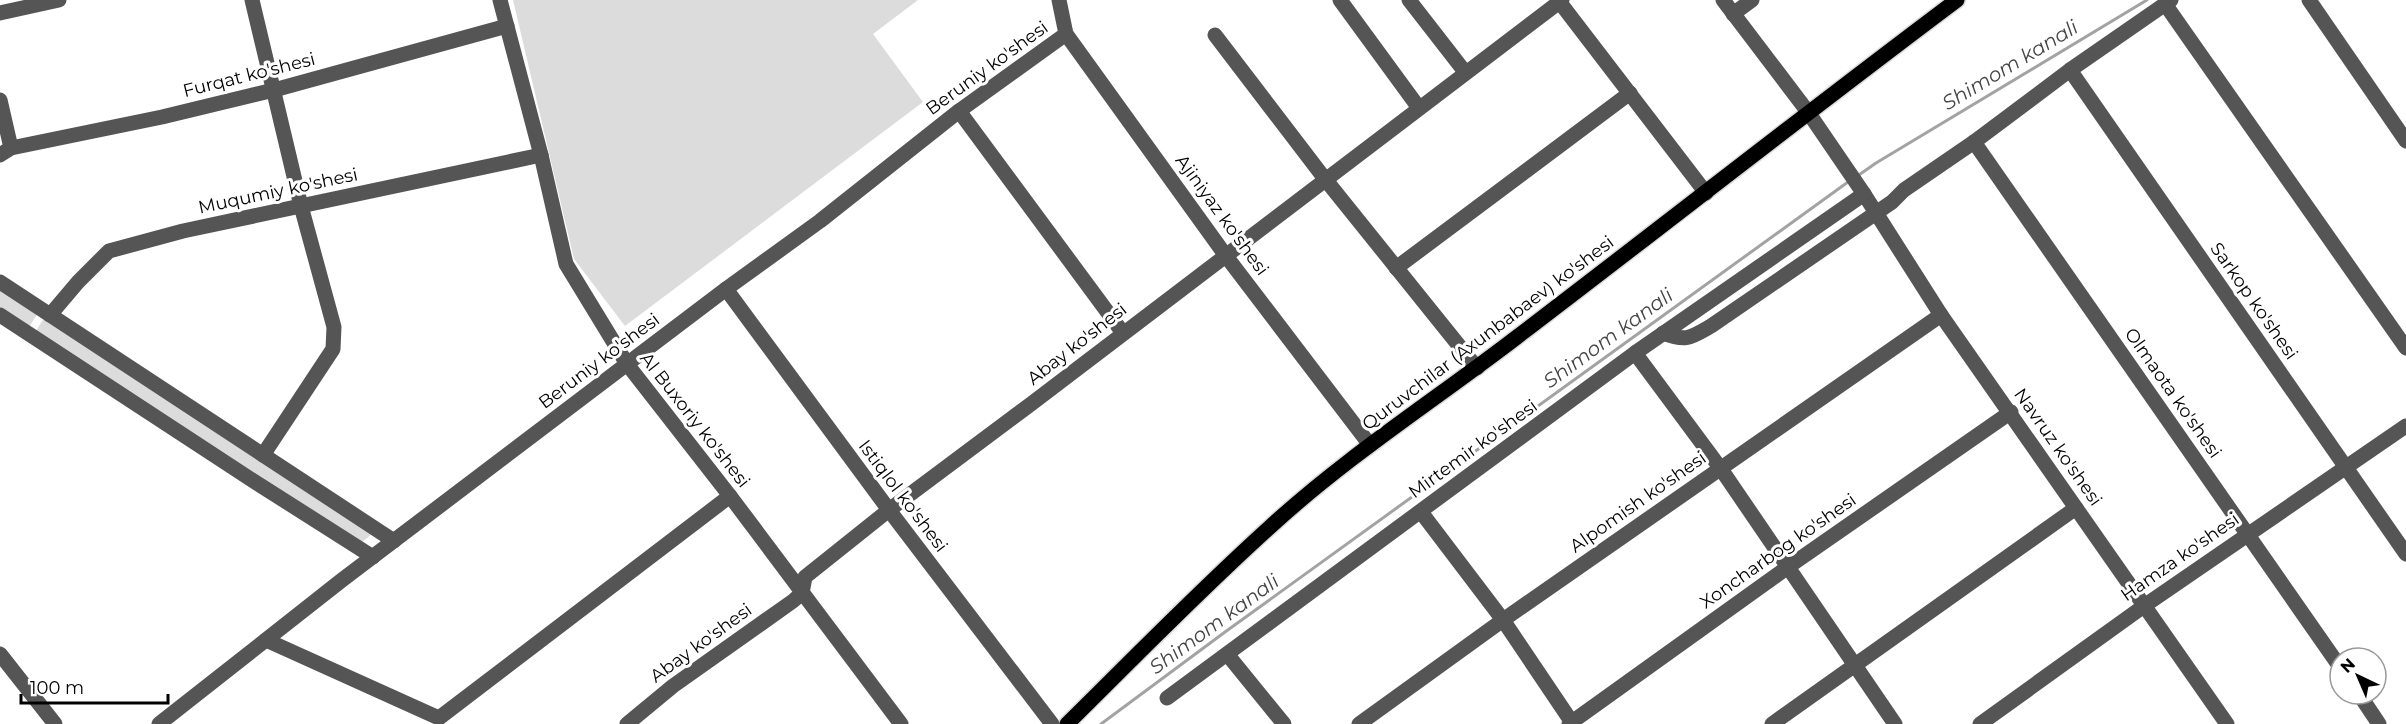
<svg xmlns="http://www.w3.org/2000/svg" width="2406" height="724" font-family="Montserrat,sans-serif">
  <rect width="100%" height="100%" fill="#fff"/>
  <g fill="#dcdcdc">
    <polygon points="513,0 918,0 873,34 923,102 625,326 574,259"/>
    <polygon points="0,288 38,313 29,327 0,308"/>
    <polygon points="44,318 372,534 361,543 36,331"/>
  </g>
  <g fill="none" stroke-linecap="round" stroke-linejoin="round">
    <g stroke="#a3a3a3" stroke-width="3">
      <polyline points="1856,177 1876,163 2147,0"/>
      <polyline points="1101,724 1225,632 1848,182"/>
    </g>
    <g stroke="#dbdbdb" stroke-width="18">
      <path id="major" d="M 1067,724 C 1134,658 1200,590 1270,527 C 1346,457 1435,400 1517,337 C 1664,225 1809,111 1957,0"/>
    </g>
    <g stroke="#555" stroke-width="15">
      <polyline points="252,0 301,206 334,327 333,349 263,455"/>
      <polyline points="500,0 541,155 566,264 627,364 730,496 901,724"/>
      <polyline points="1059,0 1066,34 1226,256 1370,445"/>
      <polyline points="1340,0 1419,108"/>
      <polyline points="1409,0 1465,72"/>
      <polyline points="1558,0 1706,193"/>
      <polyline points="1723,0 1808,112 1864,194 1941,315 2227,724"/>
      <polyline points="2309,0 2406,141"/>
      <polyline points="2165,4 2406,348"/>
      <polyline points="0,13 59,0"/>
      <polyline points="1733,14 1752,0"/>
      <polyline points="1215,35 1325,179 1477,368"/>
      <polyline points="2070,70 2406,554"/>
      <polyline points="0,100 11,148"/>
      <polyline points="959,111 1123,333"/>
      <polyline points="1974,142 2340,667"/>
      <polyline points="0,155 11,148 162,117 274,90 507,26"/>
      <polyline points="1396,268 1630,93"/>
      <polyline points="0,282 394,541"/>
      <polyline points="726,289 889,510 1052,724"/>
      <polyline points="0,315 252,480 373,557"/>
      <polyline points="50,315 78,282 109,251 183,231 541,155"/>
      <path d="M 1663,333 C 1686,342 1690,338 1711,326 L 1892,202 L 1904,190 L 1974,142 L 2070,70 L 2171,0"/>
      <polyline points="1635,353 1721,469 1895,724"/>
      <polyline points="1421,512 1503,620 1573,724"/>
      <polyline points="266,640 439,718 730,496"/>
      <polyline points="0,654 55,724"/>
      <polyline points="1227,654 1284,724"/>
      <polyline points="2359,694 2379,724"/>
      <polyline points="1167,698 1635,353 1864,194"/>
      <polyline points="159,724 342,580 726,289 820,221 959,111 1066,34"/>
      <polyline points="627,724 673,686 793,601 802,593 805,577 889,510 1031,404 1562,0"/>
      <polyline points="1359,724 1503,620 1941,315"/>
      <polyline points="1569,724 1788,567 2011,412"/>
      <polyline points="1772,724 2076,508"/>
      <polyline points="1980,724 2144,606 2406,426"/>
    </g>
    <use href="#major" stroke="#000" stroke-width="15"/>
  </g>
  <g text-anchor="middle" stroke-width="6" stroke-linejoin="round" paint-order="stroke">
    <g font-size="18" fill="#000" stroke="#fff">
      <text transform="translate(987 68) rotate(-36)" y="6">Beruniy ko'shesi</text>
      <text transform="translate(249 75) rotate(-14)" y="6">Furqat ko'shesi</text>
      <text transform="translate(278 191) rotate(-12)" y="6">Muqumiy ko'shesi</text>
      <text transform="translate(1222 215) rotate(54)" y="6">Ajiniyaz ko'shesi</text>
      <text transform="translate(2254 301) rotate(55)" y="6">Sarkop ko'shesi</text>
      <text transform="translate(1488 333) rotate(-37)" y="6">Quruvchilar (Axunbabaev) ko'shesi</text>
      <text transform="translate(1077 344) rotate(-38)" y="6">Abay ko'shesi</text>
      <text transform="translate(599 361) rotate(-37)" y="6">Beruniy ko'shesi</text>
      <text transform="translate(2173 393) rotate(55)" y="6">Olmaota ko'shesi</text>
      <text transform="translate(695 420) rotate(52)" y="6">Al Buxoriy ko'shesi</text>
      <text transform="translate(2058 447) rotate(55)" y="6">Navruz ko'shesi</text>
      <text transform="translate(1473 449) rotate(-36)" y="6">Mirtemir ko'shesi</text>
      <text transform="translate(903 496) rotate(53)" y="6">Istiqlol ko'shesi</text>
      <text transform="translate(1638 502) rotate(-35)" y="6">Alpomish ko'shesi</text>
      <text transform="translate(1778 551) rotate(-35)" y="6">Xoncharbog ko'shesi</text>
      <text transform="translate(2180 557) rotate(-35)" y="6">Hamza ko'shesi</text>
      <text transform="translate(701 643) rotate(-36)" y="6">Abay ko'shesi</text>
    </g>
    <g font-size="20" font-style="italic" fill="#444" stroke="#fff">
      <text transform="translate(2010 65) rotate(-31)" y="7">Shimom kanali</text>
      <text transform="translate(1608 338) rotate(-36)" y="7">Shimom kanali</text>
      <text transform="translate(1214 624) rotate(-36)" y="7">Shimom kanali</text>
    </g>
  </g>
  <g transform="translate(2358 676) rotate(316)"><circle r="28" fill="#ffffff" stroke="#999999" stroke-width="1.5"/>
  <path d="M0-4.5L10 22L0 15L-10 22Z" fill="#000000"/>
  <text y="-9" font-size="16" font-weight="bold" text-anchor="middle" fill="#000000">N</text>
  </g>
  <path d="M21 694v9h147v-9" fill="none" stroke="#000000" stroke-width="3"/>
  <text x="30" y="694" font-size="18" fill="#000000" stroke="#ffffff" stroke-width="4.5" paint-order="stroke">100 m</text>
</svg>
